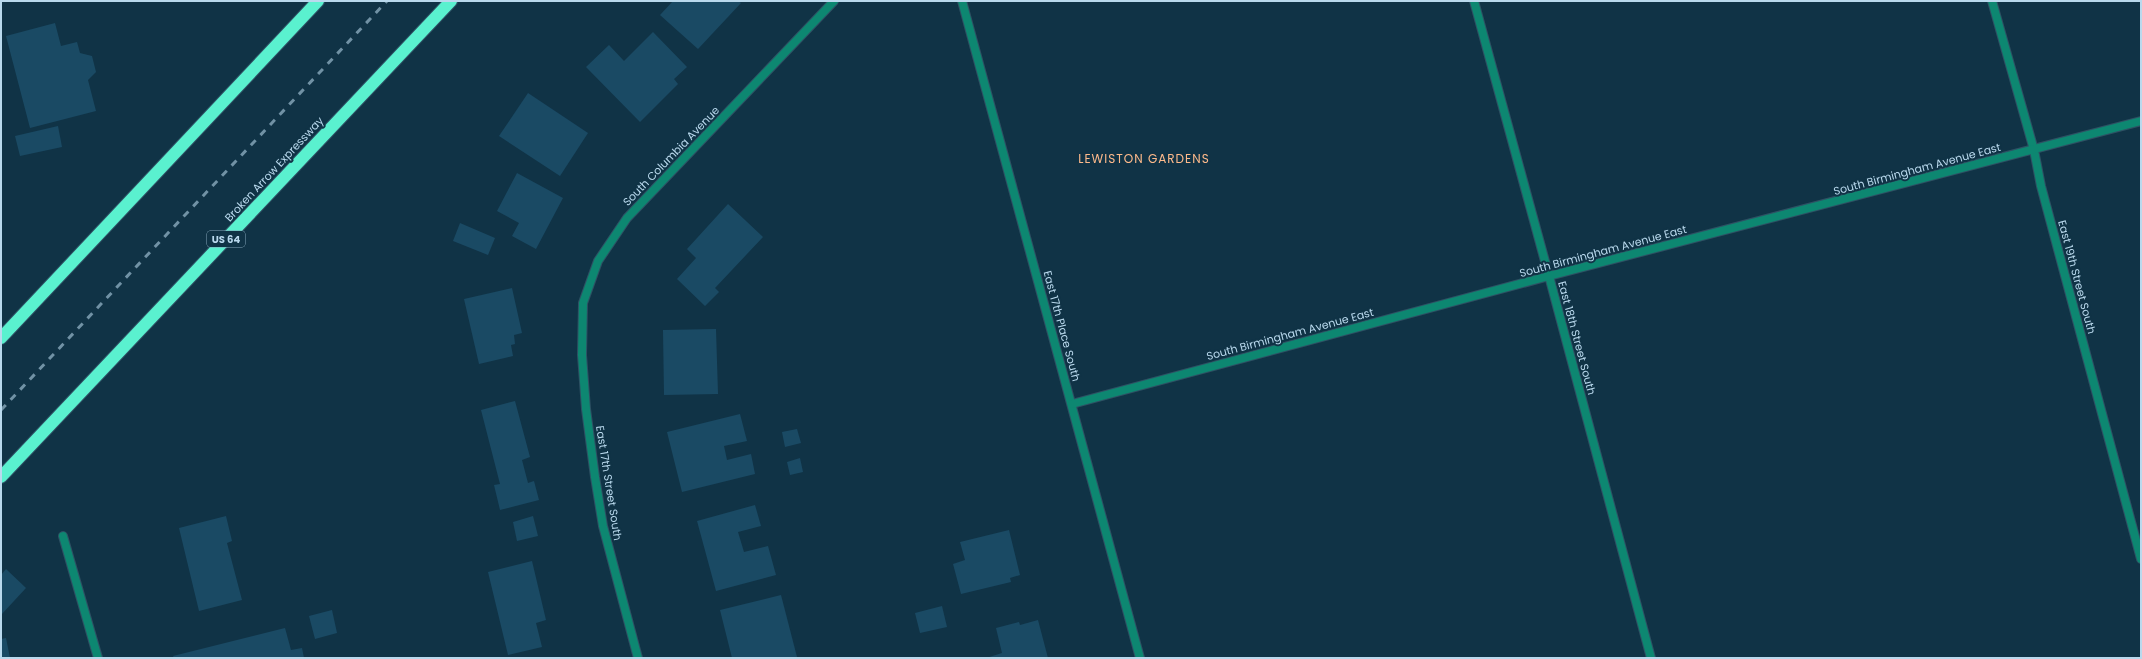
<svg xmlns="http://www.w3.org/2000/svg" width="2142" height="659" font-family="Poppins,sans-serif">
  <rect width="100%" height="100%" fill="#103346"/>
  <g fill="#1a4a64">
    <polygon points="673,1 738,1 741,3 698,49 660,15"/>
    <polygon points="55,23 61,46 77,42 80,53 92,56 96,72 88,80 96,111 30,128 6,36"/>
    <polygon points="653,32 687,67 674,79 678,84 640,122 586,67 609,45 624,61"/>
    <polygon points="528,93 588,133 560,176 499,136"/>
    <polygon points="58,126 62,147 20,156 15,136"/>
    <polygon points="517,173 563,198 536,249 512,236 519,223 497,211"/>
    <polygon points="728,204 763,237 715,288 719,292 705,306 677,279 696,258 687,249"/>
    <polygon points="460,223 495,238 488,255 453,241"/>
    <polygon points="512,288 522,333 514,335 515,344 511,345 513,356 479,364 464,299"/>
    <polygon points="716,329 718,394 664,395 663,330"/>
    <polygon points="515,401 530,457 522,460 528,483 534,481 539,500 500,510 494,485 500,484 481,410"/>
    <polygon points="740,414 747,441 724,446 727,460 751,454 755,474 682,492 667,432"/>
    <polygon points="797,429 801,443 785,447 782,432"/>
    <polygon points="800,458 803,472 790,475 787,462"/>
    <polygon points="755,505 761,526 738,532 744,552 768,546 776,575 716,591 697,521"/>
    <polygon points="226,516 232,541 227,543 242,600 199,611 179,528"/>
    <polygon points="533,516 538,536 517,541 513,522"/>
    <polygon points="1009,530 1020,575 1010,578 1011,582 961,594 953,564 965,560 960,542"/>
    <polygon points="532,561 546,620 536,623 542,647 508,655 488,572"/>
    <polygon points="6,569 26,588 1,615 1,575"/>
    <polygon points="781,595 797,657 732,658 720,610"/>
    <polygon points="942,606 947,627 920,633 915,613"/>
    <polygon points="332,610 337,633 315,639 309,616"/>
    <polygon points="1038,620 1048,658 986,658 1002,653 996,628 1019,622 1020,625"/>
    <polygon points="285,628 291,650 302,648 304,658 174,658 173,656"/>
    <polygon points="6,638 10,658 1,658 1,639"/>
  </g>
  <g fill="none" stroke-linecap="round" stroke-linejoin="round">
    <g stroke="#2e5164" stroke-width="10">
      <g id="minor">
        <polyline points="962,1 1140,658"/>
        <polyline points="1474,1 1549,276 1651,658"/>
        <polyline points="1992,1 2034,150 2041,186 2141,559"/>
        <polyline points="1072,404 1549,276 2141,121"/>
        <polyline points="63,536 98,658"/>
        <polyline points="638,658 603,526 595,477 586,409 582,355 583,303 598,261 627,218 834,1"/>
      </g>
    </g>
    <g stroke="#2e5164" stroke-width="14">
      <g id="motorway">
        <polyline points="1,338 318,1"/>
        <polyline points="1,477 451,1"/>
      </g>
    </g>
    <use href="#minor" stroke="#0d8771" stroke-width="8"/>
    <use href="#motorway" stroke="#5af1cf" stroke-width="12"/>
    <polyline stroke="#7192a5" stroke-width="3" stroke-dasharray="7 7" stroke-linecap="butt" points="1,410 387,1"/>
  </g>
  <g text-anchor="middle" stroke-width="4" stroke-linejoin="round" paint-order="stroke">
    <rect fill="#103346" stroke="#86a7bb" stroke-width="1" x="207" y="231" width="38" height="16" rx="3"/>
    <g font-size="10" font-weight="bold" fill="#b9d9ed">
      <text x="226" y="243">US 64</text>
    </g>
    <g font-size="11" fill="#b9d9ed" stroke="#103346">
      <text transform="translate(671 156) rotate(-46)" y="4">South Columbia Avenue</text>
      <text transform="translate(274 169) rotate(-47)" y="4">Broken Arrow Expressway</text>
      <text transform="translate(1917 169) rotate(-15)" y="4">South Birmingham Avenue East</text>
      <text transform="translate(1603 251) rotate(-15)" y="4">South Birmingham Avenue East</text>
      <text transform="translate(2077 277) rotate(75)" y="4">East 19th Street South</text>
      <text transform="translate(1062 326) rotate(75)" y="4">East 17th Place South</text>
      <text transform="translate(1290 334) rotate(-15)" y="4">South Birmingham Avenue East</text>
      <text transform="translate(1577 338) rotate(75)" y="4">East 18th Street South</text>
      <text transform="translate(609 483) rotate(81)" y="4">East 17th Street South</text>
    </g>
    <g font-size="12" letter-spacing="1" fill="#feba8b" stroke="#103346">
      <text x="1144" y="163">LEWISTON GARDENS</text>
    </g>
  </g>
  <rect width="2142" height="659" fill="none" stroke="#b9d9ed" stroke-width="4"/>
</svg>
